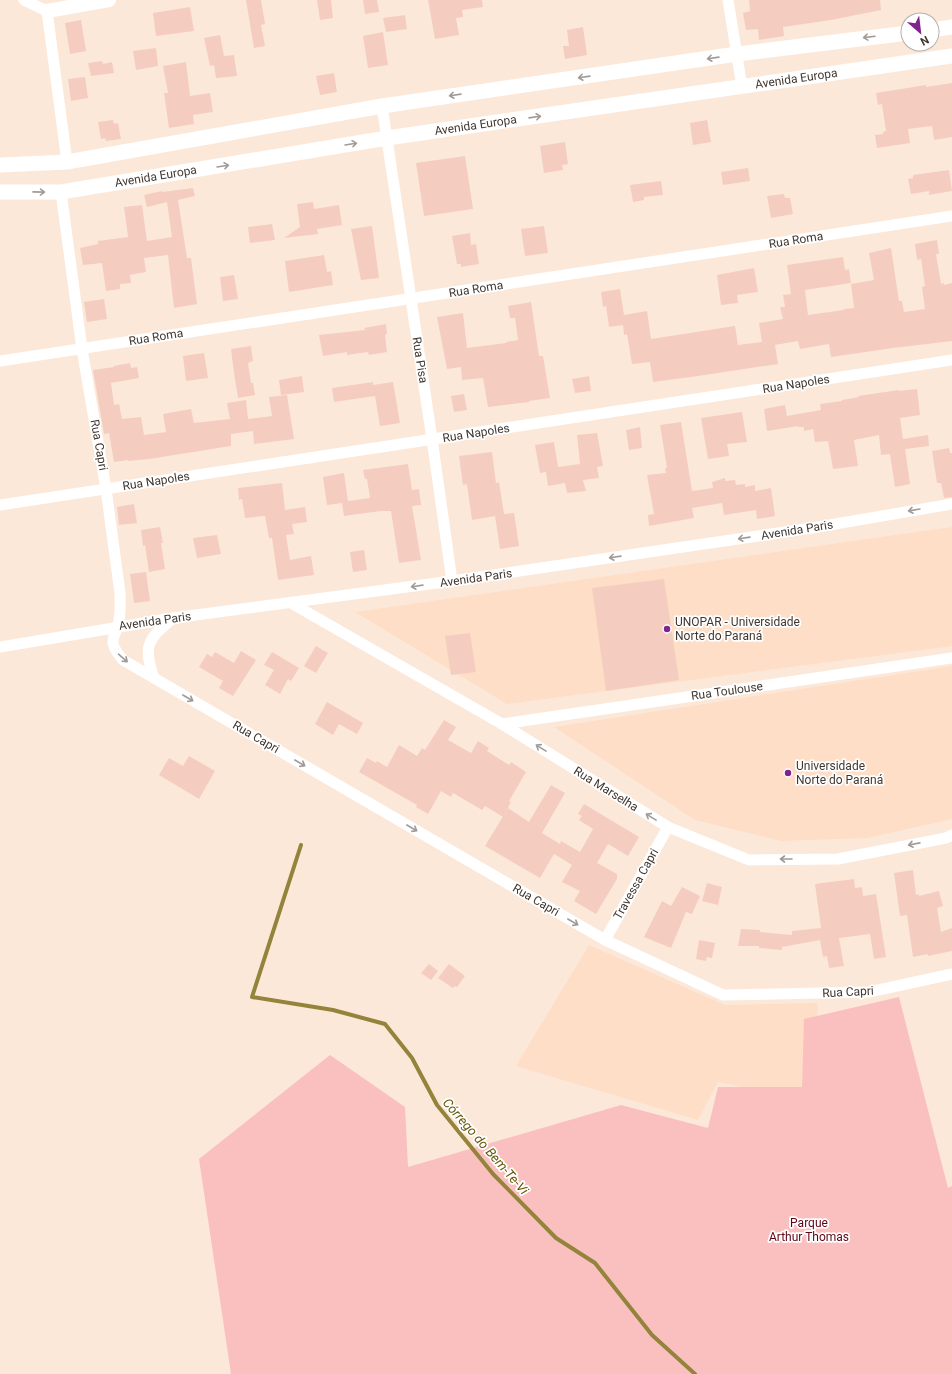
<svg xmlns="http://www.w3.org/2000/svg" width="952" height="1374" font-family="Roboto,sans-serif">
  <rect width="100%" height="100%" fill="#fce8d9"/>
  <g fill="#fedec6">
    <polygon points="952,527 952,646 507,704 355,612"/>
    <polygon points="952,666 952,819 867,838 781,841 695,820 554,727"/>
    <polygon points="589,945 725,1005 817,1003 823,1103 718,1082 698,1120 516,1066"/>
  </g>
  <polygon fill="#fac0bf" points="899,997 948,1188 952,1186 952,1374 231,1374 199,1159 330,1055 405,1107 408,1167 621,1105 708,1128 718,1087 802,1087 804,1019"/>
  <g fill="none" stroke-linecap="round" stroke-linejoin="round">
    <polyline stroke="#94833b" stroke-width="4" points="301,845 252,997 333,1010 385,1024 412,1058 437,1105 493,1174 556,1238 595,1263 652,1335 695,1374"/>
  </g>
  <g fill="#f4cdc0">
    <polygon points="246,0 261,0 265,24 261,25 265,46 254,48"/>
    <polygon points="317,0 331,0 333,18 320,20"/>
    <polygon points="363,0 377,0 379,12 365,14"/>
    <polygon points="428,0 482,0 483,7 462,10 463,17 456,18 459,35 435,39"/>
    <polygon points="749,0 880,0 881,10 831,20 783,27 784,36 759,40 758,29 746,30 743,13 750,11"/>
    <polygon points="190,7 194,31 156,36 153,13"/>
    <polygon points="405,15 407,29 386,32 383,18"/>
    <polygon points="81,20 86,51 70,54 65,23"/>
    <polygon points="583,27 587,55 565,59 563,46 569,46 567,30"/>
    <polygon points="383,32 388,65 368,68 363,36"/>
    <polygon points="220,35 224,56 234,55 237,76 216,78 214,65 210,66 204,38"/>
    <polygon points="156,48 158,66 136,70 133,51"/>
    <polygon points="102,61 103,64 112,62 114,73 91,76 88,63"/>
    <polygon points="186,62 190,96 210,93 213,112 193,115 194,124 169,128 164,93 168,93 163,66"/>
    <polygon points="334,73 337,92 320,95 316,76"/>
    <polygon points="85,77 88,98 71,101 68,79"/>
    <polygon points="952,83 952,137 934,140 932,126 908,129 910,143 877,148 875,135 883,134 883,132 886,131 882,104 878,105 876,93 926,85 926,87"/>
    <polygon points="113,120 114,124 118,123 121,139 106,141 105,138 101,139 98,122"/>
    <polygon points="707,120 711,142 693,145 690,123"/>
    <polygon points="565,142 568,164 562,165 563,170 544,173 540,146"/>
    <polygon points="465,156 473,209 424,216 416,163"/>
    <polygon points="748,168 750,181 723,185 721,172"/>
    <polygon points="949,170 952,191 929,195 929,191 911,194 908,179 913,178 913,175"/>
    <polygon points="661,181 663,195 644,197 644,200 633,202 630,185"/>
    <polygon points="193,188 195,196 178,200 187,258 191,258 197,304 174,308 168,255 144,258 146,272 130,275 131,283 120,284 120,289 106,291 102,263 83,265 80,248 98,244 98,241 128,237 124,207 142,205 147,241 172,237 167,202 147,207 144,195 162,191 162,192"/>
    <polygon points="784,194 785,198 790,198 793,214 771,218 767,196"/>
    <polygon points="313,202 314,209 339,205 342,225 317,229 318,234 284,238 300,227 297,204"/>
    <polygon points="272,224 275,240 250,243 248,227"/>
    <polygon points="372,226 379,278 361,280 351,229"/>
    <polygon points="544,226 548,253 525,256 521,229"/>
    <polygon points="470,233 471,245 476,244 479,264 461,267 461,264 457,264 452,236"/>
    <polygon points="937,240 939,254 936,254 941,284 944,283 944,285 952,283 952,341 893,348 831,357 829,344 800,349 798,341 775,345 778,364 698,376 653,382 650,362 632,364 627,334 624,335 623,325 609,327 606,306 603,307 601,292 620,289 624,315 647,311 651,339 735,326 738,345 762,342 759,323 783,319 780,307 785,307 783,295 791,294 787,265 843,257 845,270 849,269 851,283 805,290 808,315 844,310 844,309 854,308 851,284 874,280 869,253 891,248 899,301 902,301 904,312 925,309 922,287 925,286 921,259 917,260 915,244"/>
    <polygon points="324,255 327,272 331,271 333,285 289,292 285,261"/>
    <polygon points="754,268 758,292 737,295 738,303 721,305 717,275"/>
    <polygon points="234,275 238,299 223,301 220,277"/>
    <polygon points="104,299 107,319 87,322 84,302"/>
    <polygon points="531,302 539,356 543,356 550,398 529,401 529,402 488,407 483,378 462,380 461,367 447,369 437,317 463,313 467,348 506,343 506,342 518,340 515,318 510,318 508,306"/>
    <polygon points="386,324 387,334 385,335 387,352 369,355 368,352 347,355 347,352 323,356 319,335 365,330 364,328"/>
    <polygon points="251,346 253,361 248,363 251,383 253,383 255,395 238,398 234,373 231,349"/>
    <polygon points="204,353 208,378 186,381 183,356"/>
    <polygon points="130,363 131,368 137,367 139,378 111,383 114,405 119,404 122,419 141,417 144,435 166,432 163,414 191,409 194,423 230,419 227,403 246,400 248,419 272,416 269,397 287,395 294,439 254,444 253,431 231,434 231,446 149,459 128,461 128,460 114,462 109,433 104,434 93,370 114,367 114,366"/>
    <polygon points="302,376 304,392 281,395 279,380"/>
    <polygon points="589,376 591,391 575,393 572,379"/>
    <polygon points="373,382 373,385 393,382 400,423 380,426 375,396 334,402 332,388"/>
    <polygon points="917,389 920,415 900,418 903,439 928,435 929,446 905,449 910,484 895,487 890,454 881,455 879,435 854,440 858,466 833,469 828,441 815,442 813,429 804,431 804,427 798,427 798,426 767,431 764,409 785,405 787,416 821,410 820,404 842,401 842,400 859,397 858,396 899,390 899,391"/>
    <polygon points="464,394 467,410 454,412 451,396"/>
    <polygon points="742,412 747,442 727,444 729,456 708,459 701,418"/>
    <polygon points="681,422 692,491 713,488 712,482 725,478 725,481 735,480 736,485 745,484 745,487 755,485 755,491 771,488 775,516 757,519 756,510 724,515 722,503 692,508 694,518 649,526 648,515 654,514 647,475 666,473 665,468 667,468 660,425"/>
    <polygon points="640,427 642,448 629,450 626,430"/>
    <polygon points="597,433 603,466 597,467 599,478 583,480 586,491 567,493 565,483 548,486 546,472 540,473 535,445 554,442 558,467 580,464 577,435"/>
    <polygon points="949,448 950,453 952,453 952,497 944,498 941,483 937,483 932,451"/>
    <polygon points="492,452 496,483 499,482 504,514 514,513 519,546 500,549 495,516 472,520 467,484 463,485 459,456"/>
    <polygon points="408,464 412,490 419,489 421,505 412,506 421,560 399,563 391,511 381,511 344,516 342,503 327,505 323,477 344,473 348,501 370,498 367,479 365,479 363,470"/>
    <polygon points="282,483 285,510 305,507 307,522 292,524 294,534 286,535 290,560 311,556 314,575 278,580 272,538 269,538 265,516 245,518 242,499 239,500 238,488"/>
    <polygon points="134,504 137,523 119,525 117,507"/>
    <polygon points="160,527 163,543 161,543 165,569 149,572 145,545 143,546 141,530"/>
    <polygon points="217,535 221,554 197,558 193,538"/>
    <polygon points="364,550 367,570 353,572 350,552"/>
    <polygon points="146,572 150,601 134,603 130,574"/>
    <polygon points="664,579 679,680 606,691 592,588"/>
    <polygon points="470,633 476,672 451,675 445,636"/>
    <polygon points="316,646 328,653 316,673 304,666"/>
    <polygon points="241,651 256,660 233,696 219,688 223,681 199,667 207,654 212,657 215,652 234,663"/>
    <polygon points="272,652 299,668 291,681 288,679 280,694 265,685 274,670 264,665"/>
    <polygon points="327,702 363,723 357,734 339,724 333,735 315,724"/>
    <polygon points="444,720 456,727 448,740 471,753 478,741 489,748 487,751 509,765 511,762 526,772 509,801 511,802 503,817 485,806 482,810 453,793 451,797 441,791 428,814 416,807 417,805 359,772 367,758 376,763 377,761 387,767 399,745 417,756 422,748 425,750"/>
    <polygon points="189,756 215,771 199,799 159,775 169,758 183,766"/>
    <polygon points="551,785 565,793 542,833 560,844 561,841 580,852 593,829 579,820 582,816 578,814 584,804 639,837 628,856 608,844 597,863 617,874 617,879 596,914 574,901 580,891 562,882 572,865 554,854 540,878 485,846 508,808 529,822"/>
    <polygon points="913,870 916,895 919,894 919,896 939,891 943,906 937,908 941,932 952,928 952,951 928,956 928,954 913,957 907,915 900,916 894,873"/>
    <polygon points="854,879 855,888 862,887 863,896 876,894 886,957 874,959 870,934 839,938 844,966 829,968 827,956 823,957 820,940 782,947 782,950 759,948 759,946 738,946 741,929 760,930 760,932 792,935 792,931 821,928 815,884"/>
    <polygon points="707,883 722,887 718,905 702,901"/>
    <polygon points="682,887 700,896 692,914 686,912 671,948 644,937 662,901 671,906"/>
    <polygon points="699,940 715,943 712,958 707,957 706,961 696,959"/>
    <polygon points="429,964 438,971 431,980 421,973"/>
    <polygon points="449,964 465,976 457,987 455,986 453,988 438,978"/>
  </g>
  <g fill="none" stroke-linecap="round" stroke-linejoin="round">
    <g stroke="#fff" stroke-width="11">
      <polyline points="24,0 47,11 67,162"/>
      <polyline points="728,0 742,87"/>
      <polyline points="382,106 432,439 452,581"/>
      <path d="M 61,192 L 82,349 L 106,489 L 120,593 C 120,604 121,614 118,625 C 117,631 112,637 113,643 C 114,650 119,655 123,660 L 605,940 L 723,995 L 869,992 L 952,974"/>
      <polyline points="0,361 952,216"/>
      <polyline points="0,505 952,360"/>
      <polyline points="291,603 502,724 668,827 749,860 838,859 946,838 952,835"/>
      <polyline points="0,647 173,618 452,581 812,528 952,504"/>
      <path d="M 154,678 C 143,646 147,640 172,619"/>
      <polyline points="502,724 952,658"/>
      <polyline points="605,940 668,827"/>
    </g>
    <polyline stroke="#fff" stroke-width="14" points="47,11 109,0"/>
    <g stroke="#fff" stroke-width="15">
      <polyline points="932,30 952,27"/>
      <polyline points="0,165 67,162 382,106 737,54 908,33"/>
      <path id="s1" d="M 0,192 L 61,192 L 387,138 L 952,56"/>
    </g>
  </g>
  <defs><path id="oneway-shaft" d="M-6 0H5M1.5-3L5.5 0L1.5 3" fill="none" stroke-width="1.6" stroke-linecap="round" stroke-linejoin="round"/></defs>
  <g stroke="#a09b98">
    <use href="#oneway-shaft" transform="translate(869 37) rotate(173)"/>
    <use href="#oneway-shaft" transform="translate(713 58) rotate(172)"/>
    <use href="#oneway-shaft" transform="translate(584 77) rotate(172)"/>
    <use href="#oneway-shaft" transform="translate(455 95) rotate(172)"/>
    <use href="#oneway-shaft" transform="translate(535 117) rotate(-8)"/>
    <use href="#oneway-shaft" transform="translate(351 144) rotate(-9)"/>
    <use href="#oneway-shaft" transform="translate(223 166) rotate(-9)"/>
    <use href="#oneway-shaft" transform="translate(39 192) rotate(1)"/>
    <use href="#oneway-shaft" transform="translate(914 510) rotate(170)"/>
    <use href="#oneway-shaft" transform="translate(744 538) rotate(172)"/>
    <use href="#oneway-shaft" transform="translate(615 557) rotate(172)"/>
    <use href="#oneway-shaft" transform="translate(417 586) rotate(172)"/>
    <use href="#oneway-shaft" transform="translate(123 658) rotate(41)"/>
    <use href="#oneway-shaft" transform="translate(188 698) rotate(30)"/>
    <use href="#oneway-shaft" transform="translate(541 748) rotate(-148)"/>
    <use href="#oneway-shaft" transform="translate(300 763) rotate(30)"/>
    <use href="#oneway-shaft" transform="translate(651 817) rotate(-148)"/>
    <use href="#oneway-shaft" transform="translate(412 828) rotate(30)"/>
    <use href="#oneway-shaft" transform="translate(914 844) rotate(169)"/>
    <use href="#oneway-shaft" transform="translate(786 859) rotate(180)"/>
    <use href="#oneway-shaft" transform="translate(573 922) rotate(30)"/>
  </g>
  <g fill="#80238f" stroke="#fff" stroke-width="1.5">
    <circle cx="667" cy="629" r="4"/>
    <circle cx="788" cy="773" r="4"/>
  </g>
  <g text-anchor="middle" stroke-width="3.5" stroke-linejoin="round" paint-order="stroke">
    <g font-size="12" fill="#413730" stroke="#fff">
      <text dy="4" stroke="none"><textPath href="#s1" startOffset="805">Avenida Europa</textPath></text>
      <text dy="4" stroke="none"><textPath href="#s1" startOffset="481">Avenida Europa</textPath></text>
      <text dy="4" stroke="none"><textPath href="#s1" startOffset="157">Avenida Europa</textPath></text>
      <text transform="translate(796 240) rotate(-9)" y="4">Rua Roma</text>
      <text transform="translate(476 289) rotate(-9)" y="4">Rua Roma</text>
      <text transform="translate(156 337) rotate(-9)" y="4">Rua Roma</text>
      <text transform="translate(420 360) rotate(81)" y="4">Rua Pisa</text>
      <text transform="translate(796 384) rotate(-9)" y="4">Rua Napoles</text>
      <text transform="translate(476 433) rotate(-9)" y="4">Rua Napoles</text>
      <text transform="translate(99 445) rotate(80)" y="4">Rua Capri</text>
      <text transform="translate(156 481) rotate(-9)" y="4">Rua Napoles</text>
      <text transform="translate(797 530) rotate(-9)" y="4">Avenida Paris</text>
      <text transform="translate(476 578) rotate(-8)" y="4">Avenida Paris</text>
      <text transform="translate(155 621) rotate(-8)" y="4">Avenida Paris</text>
      <text transform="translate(727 691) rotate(-8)" y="4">Rua Toulouse</text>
      <text transform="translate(256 737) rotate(30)" y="4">Rua Capri</text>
      <text transform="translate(606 789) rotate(32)" y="4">Rua Marselha</text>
      <text transform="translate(636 884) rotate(-61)" y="4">Travessa Capri</text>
      <text transform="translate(536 900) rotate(30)" y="4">Rua Capri</text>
      <text transform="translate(848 992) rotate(-3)" y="4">Rua Capri</text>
    </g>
    <g font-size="12" fill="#413730" stroke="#fff" text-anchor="start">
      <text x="675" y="626">UNOPAR - Universidade<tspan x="675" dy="14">Norte do Paraná</tspan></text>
      <text x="796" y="770">Universidade<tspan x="796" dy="14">Norte do Paraná</tspan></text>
    </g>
    <g font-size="12" fill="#5f0415" stroke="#fff">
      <text x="809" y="1227">Parque<tspan x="809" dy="14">Arthur Thomas</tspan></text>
    </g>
    <g font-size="13" font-style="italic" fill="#645709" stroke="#fff">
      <text transform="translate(486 1146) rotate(49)" y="5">Córrego do Bem-Te-Vi</text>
    </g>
  </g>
  <g transform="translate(920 32) rotate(152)"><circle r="19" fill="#ffffff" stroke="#b3afac"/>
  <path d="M0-3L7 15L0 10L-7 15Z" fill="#80238f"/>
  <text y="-6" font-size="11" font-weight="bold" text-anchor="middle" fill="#413730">N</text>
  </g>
</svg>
